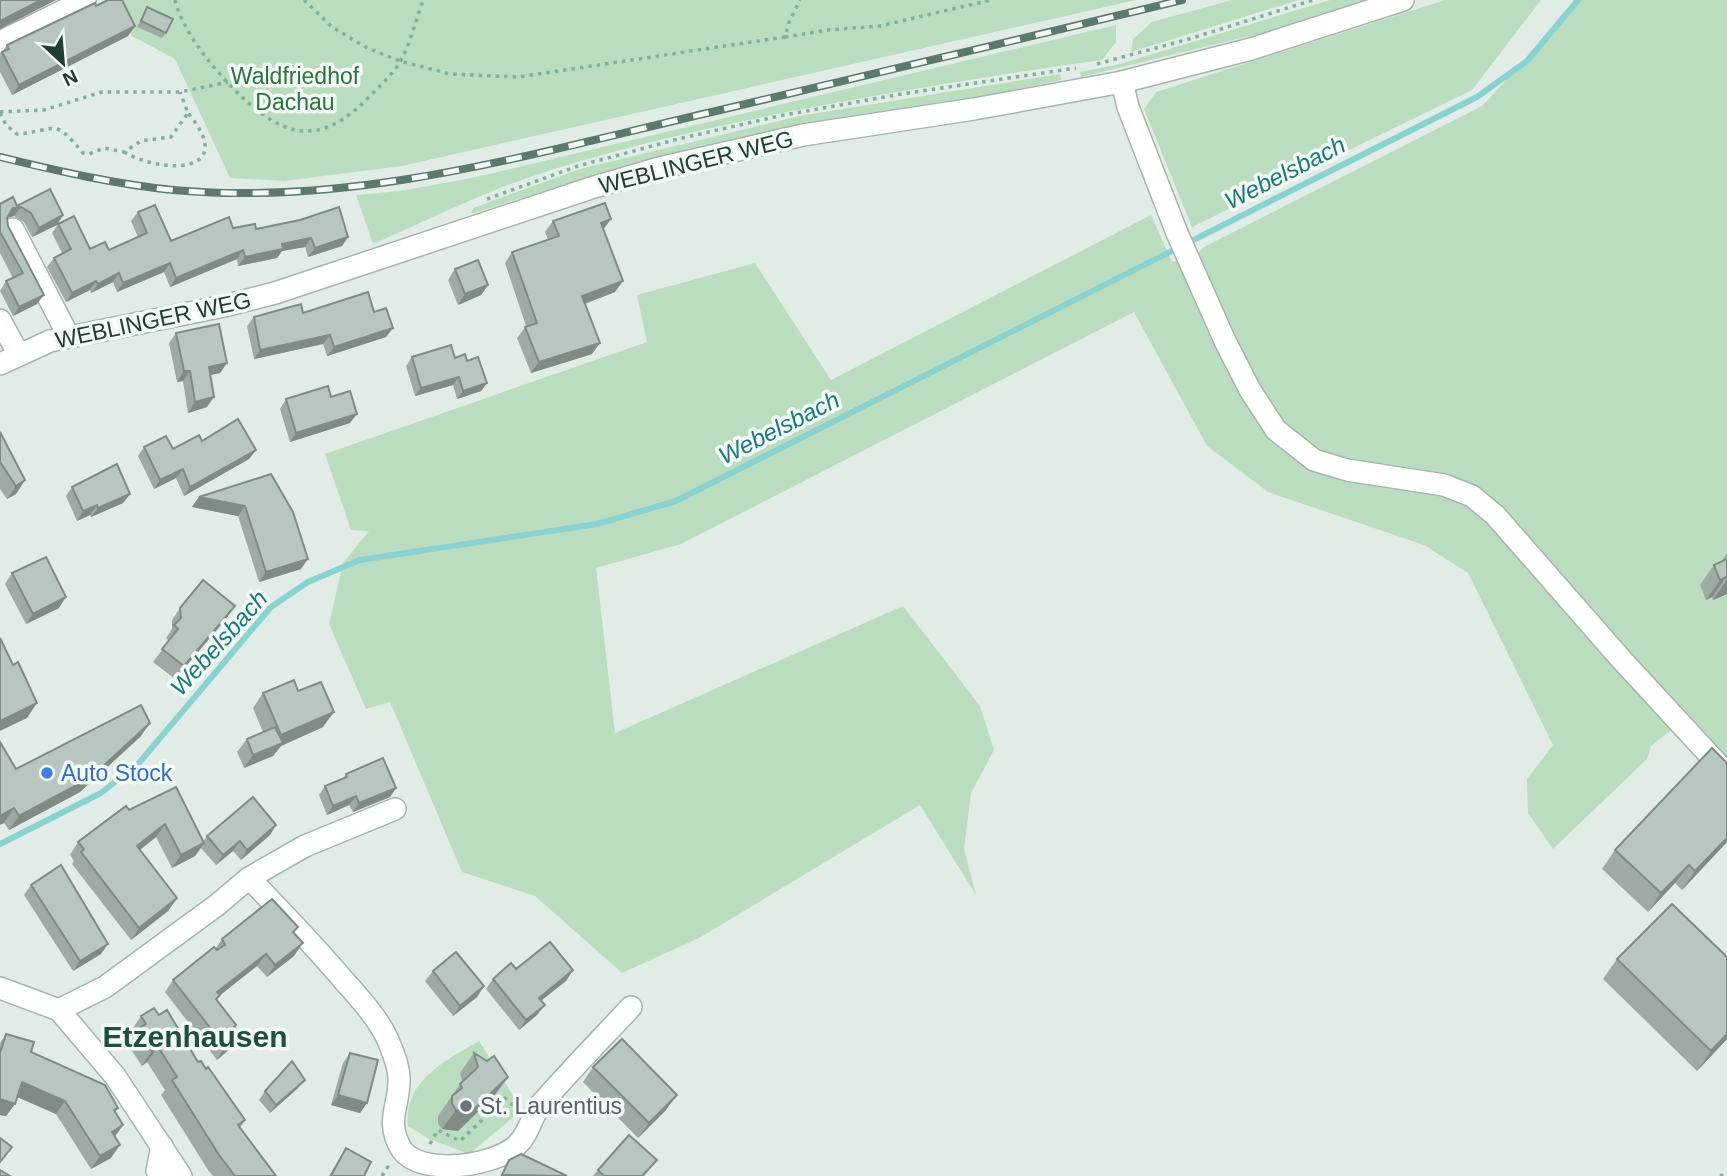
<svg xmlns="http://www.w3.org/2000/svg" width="1727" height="1176" font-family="Helvetica,sans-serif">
  <rect width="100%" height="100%" fill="#e2ece6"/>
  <g fill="#bbddbf">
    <polygon points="115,0 1136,0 402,166 284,181 230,178 175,59 132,36"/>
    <polygon points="1232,0 1299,0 1131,52 1133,39 1152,22"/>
    <polygon points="1330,0 1372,0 1282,28 1081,77 1080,72 1120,64"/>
    <polygon points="1445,0 1541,0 1472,90 1192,227 1144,109 1156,92"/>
    <polygon points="1581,0 1727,0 1727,780 1676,726 1651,746 1647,759 1553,849 1528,813 1527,779 1553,745 1468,573 1424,545 1268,492 1207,446 1134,312 681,544 596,568 615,733 903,606 980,706 994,750 971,793 964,849 976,895 920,805 699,938 622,973 535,896 462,872 390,702 366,709 329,624 343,563 369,531 351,530 325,454 647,342 637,295 755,263 831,380 1151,215 1172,262 1194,257 1204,247 1482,106"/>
    <path d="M 1116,25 L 1116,42 L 1102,60 C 993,75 884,93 777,114 C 690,132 603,151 519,181 C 469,199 422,223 373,244 L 356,195 L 400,191 L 472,178 Z"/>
    <polygon points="1060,74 1061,80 619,173 617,168 471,214 473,208 580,169 799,116"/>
    <path d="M 479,1041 L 522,1110 L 469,1154 L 429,1139 L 408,1126 C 403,1081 446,1060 479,1041 Z"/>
  </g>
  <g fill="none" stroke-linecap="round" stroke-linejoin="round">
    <polyline stroke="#8ad1d1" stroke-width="6" points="0,844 101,793 139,763 271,607 308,582 360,560 597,524 676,501 1477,97 1527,61 1578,0"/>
    <g stroke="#a5b4ac" stroke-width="24">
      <g id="minor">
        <polyline points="0,42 85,0"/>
        <polyline points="1122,82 1128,107 1177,233 1225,341 1250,390 1276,430 1314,460 1347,470 1444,485 1472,496 1495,515 1621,659 1727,774"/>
        <polyline points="13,229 69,337"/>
        <polyline points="0,320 19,355"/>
        <polyline points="0,364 50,341 224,306 275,293 591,188 659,168 803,135 974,109 1122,82 1251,49 1403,0"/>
        <path d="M 249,878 C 282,912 315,946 346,983 C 361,1000 377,1017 387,1038 C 392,1050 399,1065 399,1079 C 400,1106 384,1121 402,1150 C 421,1176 494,1167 517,1145 C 529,1134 531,1117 541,1104 C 570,1071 601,1039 631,1007"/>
        <polyline points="0,988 59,1010 115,1076 181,1176"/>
        <polyline points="59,1010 105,987 217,905 249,878 305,846 395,809"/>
        <polyline points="160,1176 157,1171 162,1146"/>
      </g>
    </g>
    <g stroke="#82b09b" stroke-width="3.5" stroke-dasharray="3.5 5" stroke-linecap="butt">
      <path d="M 175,0 C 183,31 208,62 230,85 C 278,135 316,152 369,97 C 379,86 394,74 401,60 C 411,42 416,19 423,0"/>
      <polyline points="304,0 332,27 367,48 400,61 450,74 518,77 785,37 789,22 800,0"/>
      <polyline points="785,37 828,30 880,26 991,0"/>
      <polyline points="1097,64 1189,39 1313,0"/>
      <polyline points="0,112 44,110 102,92 180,92 228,82"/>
      <path d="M 0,113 L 6,125 L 17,134 C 58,131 52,116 83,153 L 89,154 L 104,148 L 124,152 L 141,141 L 171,137 L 188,113 L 180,92"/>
      <path d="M 124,152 C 161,174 240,175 188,113"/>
      <polyline points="487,199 578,166 678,139 779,116 901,94 1076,68"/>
      <polyline points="430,1144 438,1130 460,1141 505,1098 515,1107"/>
      <polyline points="382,1176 389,1165"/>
      <polyline points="1720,1176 1727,1173"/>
    </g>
    <use href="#minor" stroke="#fff" stroke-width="21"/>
    <g stroke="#5c796d" stroke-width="8">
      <path id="rail" d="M 0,157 C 57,171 114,184 173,190 C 357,207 538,152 716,111 C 871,74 1027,38 1182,0"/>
    </g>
    <use href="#rail" stroke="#f3f9f5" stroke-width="5" stroke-dasharray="16" stroke-linecap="butt"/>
  </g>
  <g fill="#9daba4">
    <polygon points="96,6 135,26 128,36 12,95 0,72 0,55 7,45"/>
    <polygon points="147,7 166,33 162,38 137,27"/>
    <polygon points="0,204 17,206 63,215 57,225 32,237 24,222 14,216 7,218 8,226 37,304 13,316 0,291 6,281 13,278 0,253"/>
    <polygon points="138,212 171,241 233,228 256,229 348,237 342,246 308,257 305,247 282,251 277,258 238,266 237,259 170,287 164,272 117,292 113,282 91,293 90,290 66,302 47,267 54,258 62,253 52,233 58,224 90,249 109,250 138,237 131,221"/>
    <polygon points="553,221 604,230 615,292 585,304 592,354 531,373 517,338 526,326 505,263 512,252 548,240 545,232"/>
    <polygon points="455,269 488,285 481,295 458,305 448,280"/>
    <polygon points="374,312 393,328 386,337 327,356 323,344 254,359 247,326 254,317 303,313"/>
    <polygon points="176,333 227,363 220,373 210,375 207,407 188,413 183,381 177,382 169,343"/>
    <polygon points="412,357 455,358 467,361 487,383 481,391 457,399 453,385 415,396 406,366"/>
    <polygon points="331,397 350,423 290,442 280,409 286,399"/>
    <polygon points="0,432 25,480 16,494 7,499 0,489"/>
    <polygon points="202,441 256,450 249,459 184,496 176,478 154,489 138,456 144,447 173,449"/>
    <polygon points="271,474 301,569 259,582 238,516 192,507 199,497"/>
    <polygon points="72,487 130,494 123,503 91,517 90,515 77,521 66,496"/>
    <polygon points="1726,554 1727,554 1727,594 1713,600 1712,597 1706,600 1700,585 1714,565 1721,562"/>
    <polygon points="12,573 59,608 26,624 5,584"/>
    <polygon points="180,608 226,619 175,679 153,662 169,641 166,638 172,629 172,620"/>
    <polygon points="298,691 323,727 281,746 273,756 244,768 237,752 247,739 263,732 253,708 263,693"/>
    <polygon points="150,723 140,737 80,792 9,830 4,823 16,769"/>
    <polygon points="1727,763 1727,842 1682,890 1675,883 1648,912 1602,869 1615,850"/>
    <polygon points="346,774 396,788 390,797 353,812 349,805 327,815 319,795 325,786 343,779"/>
    <polygon points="176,787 203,842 207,836 276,825 270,835 241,860 233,851 216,865 201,848 195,856 172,868 156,837 140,850 177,898 168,911 131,940 72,864 74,861 70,855 78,842 129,810"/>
    <polygon points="31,885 101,954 73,971 24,895"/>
    <polygon points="294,933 294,956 267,977 257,966 220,995 217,1000 235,1027 232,1047 217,1060 165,992 173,980 216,948 222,939"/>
    <polygon points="1727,957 1727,1039 1697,1071 1603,979 1617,959"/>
    <polygon points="516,969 573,970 566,981 541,1000 537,1015 519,1030 486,989 493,979"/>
    <polygon points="433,971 484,986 477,997 453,1016 425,981"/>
    <polygon points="159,1015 198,1062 206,1069 245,1120 240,1128 276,1176 213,1176 208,1170 161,1095 165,1090 147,1062 142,1066 128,1045 134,1036 131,1031 141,1016"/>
    <polygon points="6,1034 31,1052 118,1108 115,1112 123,1125 115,1136 111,1158 91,1169 56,1114 17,1097 15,1104 6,1116 0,1115 0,1043"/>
    <polygon points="350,1053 367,1103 360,1113 331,1105 343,1063"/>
    <polygon points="474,1053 508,1077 494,1096 458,1131 442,1129 438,1124 438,1116 462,1081 460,1073"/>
    <polygon points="593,1067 666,1110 638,1138 583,1082"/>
    <polygon points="298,1088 270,1113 259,1100 265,1091"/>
    <polygon points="346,1148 364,1176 329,1176 339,1159"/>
    <polygon points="657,1160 644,1176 593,1176 598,1170"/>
  </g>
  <g fill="#808b86">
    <polygon points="41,0 56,0 0,29 0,21"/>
    <polygon points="135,26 128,36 12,95 19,85"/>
    <polygon points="21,207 14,216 6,218 13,208"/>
    <polygon points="63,215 57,225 32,237 39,228"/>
    <polygon points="611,219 603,230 601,223"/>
    <polygon points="348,237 342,246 308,257 315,248"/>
    <polygon points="311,238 305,247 282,251 277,258 238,266 245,257 282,244"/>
    <polygon points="243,250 237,259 170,287 176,278"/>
    <polygon points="170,263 164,272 117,292 123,283"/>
    <polygon points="119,273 113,282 91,293 98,284"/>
    <polygon points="96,281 90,290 66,302 72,293"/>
    <polygon points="623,281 615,292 575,307 582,296"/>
    <polygon points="488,285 481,295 458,305 465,294"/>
    <polygon points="44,295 37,304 13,316 19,307"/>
    <polygon points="393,328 386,337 327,356 334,347"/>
    <polygon points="330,335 323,344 254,359 260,350"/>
    <polygon points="600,343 592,354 531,373 539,362"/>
    <polygon points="227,363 220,373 201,377 209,367"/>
    <polygon points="184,371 190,371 183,381 177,382"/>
    <polygon points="459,377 453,385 415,396 421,388"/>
    <polygon points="487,383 481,391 457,399 463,391"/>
    <polygon points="214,397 207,407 188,413 195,402"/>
    <polygon points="357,414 350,423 290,442 296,433"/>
    <polygon points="256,450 249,459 184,496 190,487"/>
    <polygon points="183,469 176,478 154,489 160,480"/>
    <polygon points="25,480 16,494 7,499 16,486"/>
    <polygon points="130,494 123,503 91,517 98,508"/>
    <polygon points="199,497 245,506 238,516 192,507"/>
    <polygon points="97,505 90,515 77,521 83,511"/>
    <polygon points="308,559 301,569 259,582 266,572"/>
    <polygon points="1726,577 1712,597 1706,600 1720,580"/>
    <polygon points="1727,580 1727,594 1713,600"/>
    <polygon points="66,597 59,608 26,624 33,614"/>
    <polygon points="235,606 226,619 175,679 184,666"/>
    <polygon points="37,703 27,718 0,731 0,721"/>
    <polygon points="334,712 323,727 281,746 273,756 244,768 253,755 273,747 281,735"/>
    <polygon points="150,723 140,737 80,792 9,830 19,816"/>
    <polygon points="396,788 390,797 353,812 359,803"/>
    <polygon points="356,796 349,805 327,815 333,806"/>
    <polygon points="14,808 4,823 0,825 0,816"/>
    <polygon points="165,824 156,837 128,859 137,846"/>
    <polygon points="276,825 270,835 241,860 247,850"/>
    <polygon points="1727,838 1727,842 1682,890 1695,871"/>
    <polygon points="240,841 233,851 216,865 223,855"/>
    <polygon points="204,843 195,856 172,868 181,855"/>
    <polygon points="1689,865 1675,883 1648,912 1661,893"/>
    <polygon points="177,898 168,911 131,940 139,928"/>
    <polygon points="303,943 294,956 267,977 275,965"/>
    <polygon points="108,944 101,954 73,971 80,961"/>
    <polygon points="266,954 257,966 209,1004 217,992"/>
    <polygon points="573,970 566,981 532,1008 539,998"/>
    <polygon points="484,986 477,997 453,1016 460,1006"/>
    <polygon points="545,1005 537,1015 519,1030 526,1020"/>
    <polygon points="1727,1034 1727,1039 1697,1071 1711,1051"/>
    <polygon points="241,1035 232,1047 217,1060 225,1047"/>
    <polygon points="158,1047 147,1062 142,1066 152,1051"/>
    <polygon points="508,1077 494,1096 458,1131 442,1129 456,1110"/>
    <polygon points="305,1080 298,1088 270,1113 276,1105"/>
    <polygon points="22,1082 65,1101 56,1114 13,1095"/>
    <polygon points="338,1095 367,1103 360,1113 331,1105"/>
    <polygon points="677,1095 666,1110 638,1138 649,1123"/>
    <polygon points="0,1099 15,1104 6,1116 0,1115"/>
    <polygon points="123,1125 114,1138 112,1132"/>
    <polygon points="120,1145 111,1158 91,1169 100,1156"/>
  </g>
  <g fill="#b7c7bf" stroke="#808b86" stroke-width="2">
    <polygon points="0,0 41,0 0,21"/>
    <polygon points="108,0 122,0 135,26 19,85 2,52 9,49 7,45 95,3 96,6"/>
    <polygon points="147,7 173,19 166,33 141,21"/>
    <polygon points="50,189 63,215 39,228 31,213 21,207 13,208 7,218 8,226 44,295 19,307 6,281 23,273 0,232 0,204 13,197 17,206"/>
    <polygon points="605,203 611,219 601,223 623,281 582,296 600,343 539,362 525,327 537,323 512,252 559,236 553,221"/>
    <polygon points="155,205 171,241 229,217 233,228 255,224 256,229 300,220 339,207 348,237 315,248 311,238 282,244 283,249 245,257 243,250 176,278 170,263 123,283 119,273 98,284 96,281 72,293 54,258 71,249 58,224 74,216 90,249 105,242 109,250 147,233 138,212"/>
    <polygon points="478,260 488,285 465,294 455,269"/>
    <polygon points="368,292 374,312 386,308 393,328 334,347 330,335 260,350 254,317 301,304 303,313"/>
    <polygon points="219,324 227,363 209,367 214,397 195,402 190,371 184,371 176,333"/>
    <polygon points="451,345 455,358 465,354 467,361 478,357 487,383 463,391 459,377 421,388 412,357"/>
    <polygon points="328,386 331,397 350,391 357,414 296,433 286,399"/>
    <polygon points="238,419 256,450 190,487 183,469 160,480 144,447 166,436 173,449 199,435 202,441"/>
    <polygon points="0,432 25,480 16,486 0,462"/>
    <polygon points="117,464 130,494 98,508 97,505 83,511 72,487"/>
    <polygon points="271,474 293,512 308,559 266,572 245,506 199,497"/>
    <polygon points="46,557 66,597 33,614 12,573"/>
    <polygon points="1727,559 1727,579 1726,577 1720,580 1714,565"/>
    <polygon points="203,580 235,606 184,666 162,649 178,629 174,625 181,618 180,608"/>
    <polygon points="0,638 13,665 18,662 37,703 0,721"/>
    <polygon points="294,680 298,691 321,682 334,712 281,735 263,693"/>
    <polygon points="141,705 150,723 90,778 19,816 14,808 0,816 0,742 16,769"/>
    <polygon points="275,727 283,743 253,755 247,739"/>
    <polygon points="1712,748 1727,763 1727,838 1695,871 1689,865 1661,893 1615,850"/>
    <polygon points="383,758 396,788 359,803 356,796 333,806 325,786 347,777 346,774"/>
    <polygon points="176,787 204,843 181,855 165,824 137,846 177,898 139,928 81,852 84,849 78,842 126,806 129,810"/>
    <polygon points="253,797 276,825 247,850 240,841 223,855 207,836"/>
    <polygon points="61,865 108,944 80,961 31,885"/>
    <polygon points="272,899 298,927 293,932 303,943 275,965 266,954 217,992 220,995 216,999 236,1025 234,1027 241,1035 225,1047 173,980 214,947 217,950 225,945 222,939"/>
    <polygon points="1672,904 1727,957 1727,1034 1711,1051 1617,959"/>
    <polygon points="550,942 573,970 539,998 545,1005 526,1020 493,979 511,963 516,969"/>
    <polygon points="456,952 484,986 460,1006 433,971"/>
    <polygon points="154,1008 159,1015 167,1010 198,1062 201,1061 206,1069 208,1067 245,1120 238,1125 276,1176 235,1176 219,1155 172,1080 177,1077 158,1047 152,1051 138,1029 146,1024 141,1016"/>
    <polygon points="6,1034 34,1042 31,1052 105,1085 118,1108 114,1110 123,1125 112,1132 120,1145 100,1156 65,1101 22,1082 15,1104 0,1099 0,1053"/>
    <polygon points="622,1039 677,1095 649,1123 593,1067"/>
    <polygon points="350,1053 378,1060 367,1103 338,1095"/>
    <polygon points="474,1053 487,1061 494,1056 508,1077 472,1111 456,1110 452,1104 452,1096 462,1088 460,1084 478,1067"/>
    <polygon points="292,1061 305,1080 276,1105 265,1091"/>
    <polygon points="629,1135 657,1160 642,1176 604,1176 598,1170"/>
    <polygon points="0,1138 12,1147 0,1162"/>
    <polygon points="346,1148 371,1162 364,1176 331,1176"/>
    <polygon points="521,1154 567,1176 502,1175 509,1160"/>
    <polygon points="0,1170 10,1176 0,1176"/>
  </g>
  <circle fill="#3f7fe0" stroke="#f3f9f5" stroke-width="2.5" cx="47" cy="773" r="7"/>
  <circle fill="#6b7280" stroke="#f3f9f5" stroke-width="2.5" cx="466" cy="1106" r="7"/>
  <g text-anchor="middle" stroke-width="7" stroke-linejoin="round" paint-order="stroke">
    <g font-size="23" fill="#2c743d" stroke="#f3f9f5">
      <text x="295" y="84">Waldfriedhof<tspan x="295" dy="26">Dachau</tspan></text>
    </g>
    <g font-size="23" fill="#223d32" stroke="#f3f9f5">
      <text transform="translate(696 162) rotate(-14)" y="8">WEBLINGER WEG</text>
      <text transform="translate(153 320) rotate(-12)" y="8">WEBLINGER WEG</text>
    </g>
    <g font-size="23" fill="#366cbe" stroke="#f3f9f5" text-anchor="start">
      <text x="61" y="781">Auto Stock</text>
    </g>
    <g font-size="23" fill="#5b616d" stroke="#f3f9f5" text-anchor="start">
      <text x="480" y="1114">St. Laurentius</text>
    </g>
    <g font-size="24" font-style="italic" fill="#1c7879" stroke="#f3f9f5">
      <text transform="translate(1285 173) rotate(-27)" y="8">Webelsbach</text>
      <text transform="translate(779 428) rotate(-27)" y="8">Webelsbach</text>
      <text transform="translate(219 643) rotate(-48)" y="8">Webelsbach</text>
    </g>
    <g font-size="30" font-weight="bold" fill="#1e503c" stroke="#f3f9f5">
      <text x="195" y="1047">Etzenhausen</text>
    </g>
  </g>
  <g transform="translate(63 63) rotate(154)" stroke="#f3f9f5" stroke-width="5" paint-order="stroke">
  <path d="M0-5L12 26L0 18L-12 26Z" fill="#223d32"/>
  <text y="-10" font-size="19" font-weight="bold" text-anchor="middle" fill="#223d32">N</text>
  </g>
</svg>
